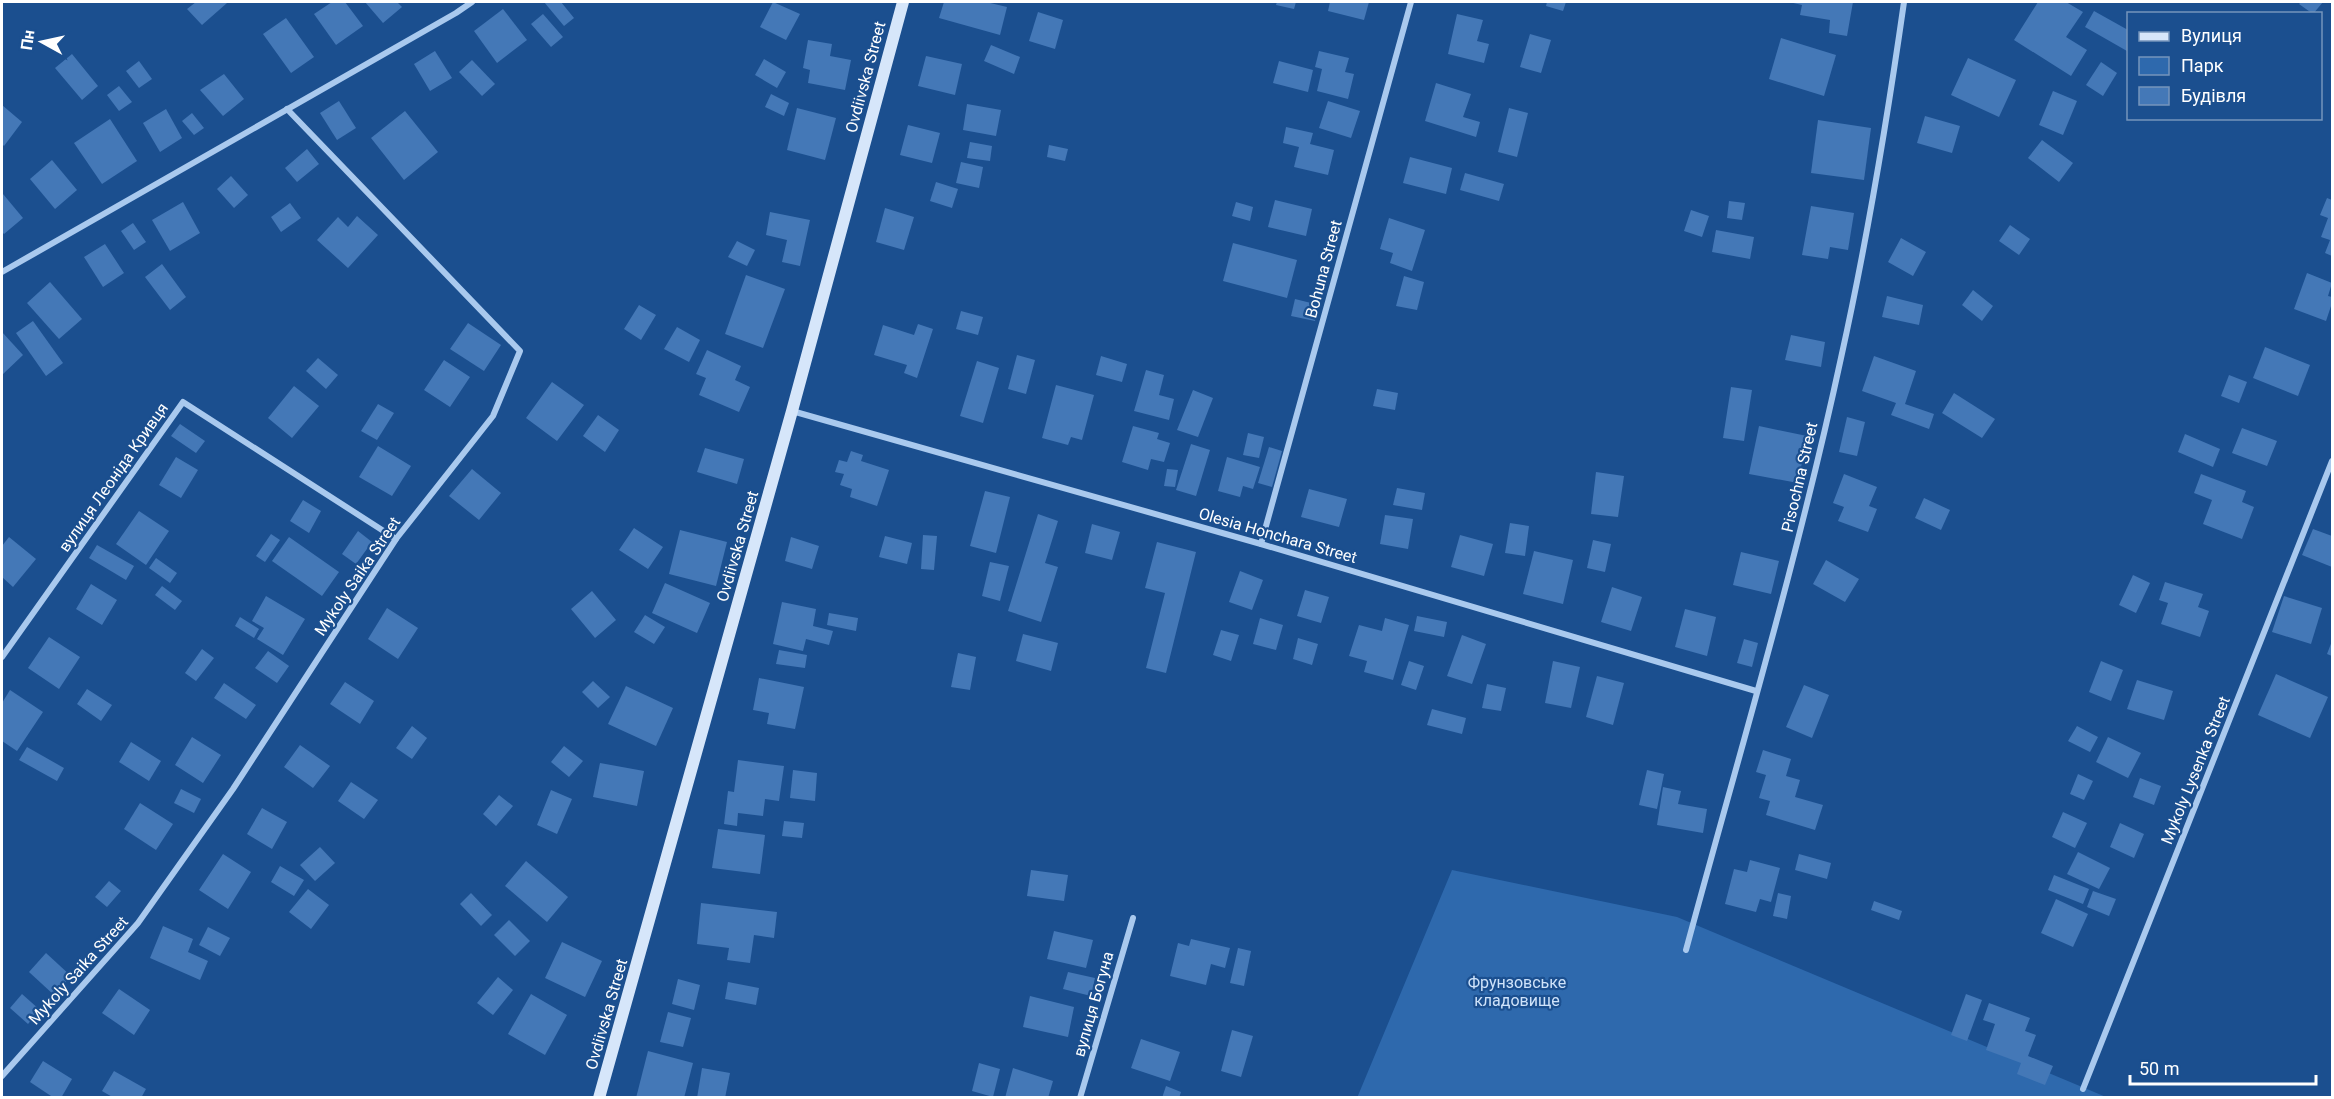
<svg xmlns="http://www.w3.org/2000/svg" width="2334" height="1099" font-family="Roboto,sans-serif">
  <rect width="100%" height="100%" fill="#1b4f8f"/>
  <polygon fill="#2e69ad" points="1452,870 1677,917 2106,1097 1357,1098"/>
  <g fill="#4478b7">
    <polygon points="196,2 226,2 227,3 202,25 187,9"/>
    <polygon points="332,2 345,2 363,26 336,45 314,14"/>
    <polygon points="365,2 397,2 402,7 383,23"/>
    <polygon points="544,2 561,2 574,18 564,26"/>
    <polygon points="773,2 800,14 786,40 760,27"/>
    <polygon points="944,2 986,2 1007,7 1000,35 939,18"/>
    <polygon points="1277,2 1296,2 1294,9 1276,5"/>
    <polygon points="1330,2 1369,2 1364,20 1328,11"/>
    <polygon points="1547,2 1566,2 1563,11 1546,6"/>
    <polygon points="1789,2 1853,2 1847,36 1829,33 1830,20 1800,15 1802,5"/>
    <polygon points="2038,2 2066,2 2083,12 2066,37 2087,50 2071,76 2014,40"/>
    <polygon points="2301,2 2323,2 2313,14 2299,4"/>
    <polygon points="503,9 527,40 497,63 474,31"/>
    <polygon points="2094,11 2128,30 2127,51 2085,27"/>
    <polygon points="1038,12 1063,20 1055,49 1029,41"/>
    <polygon points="543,14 563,37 551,47 531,24"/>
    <polygon points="1457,14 1483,20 1477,41 1489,44 1484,63 1448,54"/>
    <polygon points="286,18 314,57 291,73 263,34"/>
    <polygon points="1530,34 1551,40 1541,73 1520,67"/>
    <polygon points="1781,38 1836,55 1824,96 1769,79"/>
    <polygon points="808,40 832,44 830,56 851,60 845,90 808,83 810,70 803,68"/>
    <polygon points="991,45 1020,57 1014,74 984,61"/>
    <polygon points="435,51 452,78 430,91 414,64"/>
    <polygon points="1319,51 1349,58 1345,72 1354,74 1348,99 1317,91 1322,69 1315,67"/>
    <polygon points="72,54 98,86 82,100 55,68"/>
    <polygon points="926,56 962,64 955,95 918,86"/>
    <polygon points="1968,58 2016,80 1999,117 1951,95"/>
    <polygon points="764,59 786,72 777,88 755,75"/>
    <polygon points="472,60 495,84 482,96 459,72"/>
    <polygon points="139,61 152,79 139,88 126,71"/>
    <polygon points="1279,61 1313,70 1308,92 1273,83"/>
    <polygon points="2101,62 2117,73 2103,96 2086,85"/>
    <polygon points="224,74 244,99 223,116 200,90"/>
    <polygon points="1436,83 1471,94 1463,117 1480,122 1476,137 1425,121"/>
    <polygon points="119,86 132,102 119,111 107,95"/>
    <polygon points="2053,91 2077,101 2063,135 2039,125"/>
    <polygon points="771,94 789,103 784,116 765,107"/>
    <polygon points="339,101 356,128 337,140 320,113"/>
    <polygon points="1328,101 1360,111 1351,138 1319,128"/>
    <polygon points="967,104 1001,110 996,136 963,130"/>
    <polygon points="2,105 22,122 4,146 2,144"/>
    <polygon points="797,108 836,118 825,160 787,150"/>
    <polygon points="1509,108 1528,113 1517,157 1498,152"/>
    <polygon points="166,109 182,138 160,152 143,123"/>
    <polygon points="405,111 438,152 404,180 371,138"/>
    <polygon points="192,113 204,128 194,135 182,121"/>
    <polygon points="1925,116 1960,126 1952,153 1917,143"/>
    <polygon points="110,119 137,161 102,184 74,143"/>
    <polygon points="1818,120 1871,128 1864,180 1811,173"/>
    <polygon points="908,125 940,133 932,163 900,155"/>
    <polygon points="1286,127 1313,133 1310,144 1334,150 1328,175 1294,167 1299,147 1283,143"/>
    <polygon points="2042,140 2073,163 2059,182 2028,158"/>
    <polygon points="970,142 992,146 990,161 967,158"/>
    <polygon points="1049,145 1068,149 1065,161 1047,157"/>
    <polygon points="307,149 319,164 297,182 285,168"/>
    <polygon points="1410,157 1452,168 1446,194 1403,183"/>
    <polygon points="52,160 77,190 55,209 30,179"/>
    <polygon points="961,162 983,167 979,188 956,183"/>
    <polygon points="1465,173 1504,184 1499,201 1460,190"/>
    <polygon points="231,176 248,195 234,208 217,189"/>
    <polygon points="936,182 958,189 952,208 930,201"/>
    <polygon points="3,194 23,218 4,234 2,232"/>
    <polygon points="2327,198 2332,200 2332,256 2325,253 2330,240 2321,237 2328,218 2320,215"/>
    <polygon points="1275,200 1312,209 1306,236 1268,227"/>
    <polygon points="1729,201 1745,203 1742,220 1727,218"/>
    <polygon points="183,202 200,233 170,251 152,220"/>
    <polygon points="1236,202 1253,207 1250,221 1232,216"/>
    <polygon points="290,203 301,218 281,232 271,217"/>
    <polygon points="1811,206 1854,213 1848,250 1830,247 1828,259 1802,255"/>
    <polygon points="885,208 914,217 904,250 876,242"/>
    <polygon points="1691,210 1709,216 1702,237 1684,231"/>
    <polygon points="770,212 810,220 800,266 782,262 787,240 766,235"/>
    <polygon points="357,216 378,235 348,268 317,240 338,217 348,227"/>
    <polygon points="1389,218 1425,230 1412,271 1390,263 1393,253 1380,249"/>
    <polygon points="133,223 146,242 134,250 121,231"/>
    <polygon points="2010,225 2030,239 2019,255 1999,241"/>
    <polygon points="1716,230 1754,237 1750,259 1712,252"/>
    <polygon points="1901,238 1926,252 1913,276 1888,262"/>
    <polygon points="737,241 755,250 747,266 728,257"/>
    <polygon points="1233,243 1297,260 1287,298 1223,281"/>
    <polygon points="105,244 124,273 103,287 84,257"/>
    <polygon points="162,264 186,297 170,310 145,277"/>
    <polygon points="2307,273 2332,283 2328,296 2332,297 2332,303 2326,321 2294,309"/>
    <polygon points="746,275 785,289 763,348 725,334"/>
    <polygon points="1404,276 1424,282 1417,310 1396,306"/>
    <polygon points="50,282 82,319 59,339 27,303"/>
    <polygon points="1973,290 1993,306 1982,321 1962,305"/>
    <polygon points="1887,296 1923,305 1919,325 1882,317"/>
    <polygon points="1295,299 1319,305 1315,321 1291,316"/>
    <polygon points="639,305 656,315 641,340 624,329"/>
    <polygon points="961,311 983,317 978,335 956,329"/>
    <polygon points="33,321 63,363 46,376 16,333"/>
    <polygon points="468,323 501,345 484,371 450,349"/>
    <polygon points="918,324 933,329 917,378 904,373 907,365 874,355 883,325 914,335"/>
    <polygon points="677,327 700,340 689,362 664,349"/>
    <polygon points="2,332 23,355 2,375"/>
    <polygon points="1791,335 1825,342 1821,367 1785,360"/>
    <polygon points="2265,347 2310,365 2298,396 2253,378"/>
    <polygon points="707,350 741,366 735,380 750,387 739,412 699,395 706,378 696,374"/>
    <polygon points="1017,355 1035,360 1026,394 1008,389"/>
    <polygon points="1101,356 1127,364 1122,382 1096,375"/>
    <polygon points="1874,356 1916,371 1905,404 1934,414 1929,429 1891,415 1896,403 1862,391"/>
    <polygon points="318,358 338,375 326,389 306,371"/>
    <polygon points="444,360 470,377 450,407 424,390"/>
    <polygon points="977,361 999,368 983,423 960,416"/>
    <polygon points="1146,370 1164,375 1159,395 1174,399 1169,420 1134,411"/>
    <polygon points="2229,375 2247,382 2239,403 2221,396"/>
    <polygon points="552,382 584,405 557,441 526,418"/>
    <polygon points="1056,385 1094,395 1082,440 1071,437 1068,445 1042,438"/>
    <polygon points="294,386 319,406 292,438 268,418"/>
    <polygon points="1731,387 1752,390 1744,441 1723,438"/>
    <polygon points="1377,389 1398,393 1395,410 1373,406"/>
    <polygon points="1193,390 1213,398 1198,437 1177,430"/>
    <polygon points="1954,393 1995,419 1982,438 1942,413"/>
    <polygon points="378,404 394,413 377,440 361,431"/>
    <polygon points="598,415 619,430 605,452 583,436"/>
    <polygon points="1847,417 1865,422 1857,456 1839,452"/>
    <polygon points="180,424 205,441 196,453 171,436"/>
    <polygon points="1133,426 1159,433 1157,439 1170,443 1164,462 1151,459 1148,470 1122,462"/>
    <polygon points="1759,426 1807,436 1798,483 1749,474"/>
    <polygon points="2242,428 2277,441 2267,466 2232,453"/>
    <polygon points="1248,433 1264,437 1259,458 1243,455"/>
    <polygon points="2185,434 2220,449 2213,467 2178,452"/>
    <polygon points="1191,444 1210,450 1196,496 1176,490"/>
    <polygon points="378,446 411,466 392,496 359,477"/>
    <polygon points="1269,447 1282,451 1272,487 1258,483"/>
    <polygon points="705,448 744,459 737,484 697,472"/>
    <polygon points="851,451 863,455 861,461 889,470 877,506 850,497 852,489 840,485 844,474 835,472 839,460 847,462"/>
    <polygon points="176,457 198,470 181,498 159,485"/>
    <polygon points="1227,457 1260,467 1253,489 1243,486 1240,497 1218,491"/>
    <polygon points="472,469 501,493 479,520 449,496"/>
    <polygon points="1167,469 1178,470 1175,487 1164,486"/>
    <polygon points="1596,472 1624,476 1618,517 1591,514"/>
    <polygon points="1844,474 1877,487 1869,506 1877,509 1868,532 1838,521 1844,507 1833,503"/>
    <polygon points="2201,474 2246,491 2242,502 2254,507 2242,539 2203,524 2212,500 2194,493"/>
    <polygon points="1397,488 1425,493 1422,510 1393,505"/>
    <polygon points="1309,489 1347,499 1339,527 1301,517"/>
    <polygon points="985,491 1010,497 996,553 970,546"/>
    <polygon points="1924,498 1950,510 1941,530 1915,518"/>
    <polygon points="303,500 321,511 309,533 290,521"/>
    <polygon points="139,511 169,531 146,565 116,544"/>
    <polygon points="1038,514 1058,521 1045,563 1058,567 1041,622 1008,611"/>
    <polygon points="1385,515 1413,519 1408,549 1380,544"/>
    <polygon points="1510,523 1529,526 1525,556 1505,553"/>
    <polygon points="1092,524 1120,532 1112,560 1085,553"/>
    <polygon points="634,528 663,547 648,569 619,550"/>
    <polygon points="2313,529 2332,536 2332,567 2302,555"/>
    <polygon points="680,530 727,542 716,586 669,574"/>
    <polygon points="358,531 372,542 356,564 342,554"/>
    <polygon points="271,534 280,540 265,562 256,556"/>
    <polygon points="923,535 937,536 934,570 921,569"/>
    <polygon points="1460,535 1493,544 1484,576 1451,567"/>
    <polygon points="885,536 912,543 907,564 879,557"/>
    <polygon points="9,537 36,559 13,587 2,577 2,546"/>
    <polygon points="289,537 339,572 322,596 272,561"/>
    <polygon points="791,537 819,546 812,569 785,561"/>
    <polygon points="1593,540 1611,544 1605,572 1587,568"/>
    <polygon points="1157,542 1196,552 1166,673 1146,668 1165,593 1145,588"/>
    <polygon points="97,545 134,566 126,580 89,558"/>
    <polygon points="1534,551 1573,560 1563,604 1523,594"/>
    <polygon points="1741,552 1779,561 1771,594 1733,585"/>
    <polygon points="156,558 177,573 170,583 149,568"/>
    <polygon points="1826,560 1859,579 1845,602 1813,584"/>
    <polygon points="990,562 1009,566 1000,601 982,596"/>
    <polygon points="1240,571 1263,580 1252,610 1229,602"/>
    <polygon points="2133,575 2150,583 2136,613 2119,605"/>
    <polygon points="2165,582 2203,594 2198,607 2209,611 2200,637 2161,624 2168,603 2159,600"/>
    <polygon points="665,583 710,603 697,633 652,613"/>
    <polygon points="91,584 117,600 102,625 76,609"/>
    <polygon points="162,586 182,601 175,610 155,595"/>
    <polygon points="1612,587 1642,597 1631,631 1601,622"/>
    <polygon points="1305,590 1329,597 1321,623 1297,616"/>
    <polygon points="592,591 616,620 595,638 571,609"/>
    <polygon points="266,596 305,619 283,655 257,639 264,628 252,621"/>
    <polygon points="2284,596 2322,608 2311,644 2272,632"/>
    <polygon points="782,602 816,609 813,626 833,631 829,645 806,639 803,651 773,644"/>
    <polygon points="387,608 418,628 398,659 368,639"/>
    <polygon points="1685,609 1716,617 1707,656 1675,647"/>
    <polygon points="829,613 858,618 856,631 827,625"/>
    <polygon points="645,615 665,627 654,644 634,632"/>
    <polygon points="1417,616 1447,622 1444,637 1414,631"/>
    <polygon points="240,617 259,629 254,638 235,626"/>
    <polygon points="1260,618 1283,625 1276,650 1253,644"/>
    <polygon points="1385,618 1409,625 1393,680 1364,672 1367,661 1349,656 1359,625 1382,631"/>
    <polygon points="1221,630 1239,635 1231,661 1213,655"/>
    <polygon points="1023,634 1058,643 1051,671 1016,661"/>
    <polygon points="1462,635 1486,644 1472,684 1447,676"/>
    <polygon points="49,637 80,657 59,689 28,668"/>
    <polygon points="1298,638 1318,644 1312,665 1293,659"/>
    <polygon points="1744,639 1758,643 1752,667 1737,663"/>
    <polygon points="2332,641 2332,656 2327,654"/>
    <polygon points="202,649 214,658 196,681 185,673"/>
    <polygon points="779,650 807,655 805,668 776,664"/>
    <polygon points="268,651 289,666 277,683 255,668"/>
    <polygon points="958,653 976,657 970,690 951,687"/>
    <polygon points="1409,661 1424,666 1416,690 1401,685"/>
    <polygon points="1553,661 1580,667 1571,708 1545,703"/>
    <polygon points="2101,661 2123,670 2111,701 2089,692"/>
    <polygon points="2276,674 2328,697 2310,738 2258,715"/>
    <polygon points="1597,676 1624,683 1613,725 1586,717"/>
    <polygon points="759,678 804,687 795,729 767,724 769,713 753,710"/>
    <polygon points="2137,680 2173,691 2164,720 2127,709"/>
    <polygon points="593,681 610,697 598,708 582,692"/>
    <polygon points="345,682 374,701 360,724 330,704"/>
    <polygon points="224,683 256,705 246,719 214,698"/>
    <polygon points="1487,684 1506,688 1501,711 1482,708"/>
    <polygon points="1804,685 1829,695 1812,738 1786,727"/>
    <polygon points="626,686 673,708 656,746 608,724"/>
    <polygon points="87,689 112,705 101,721 77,704"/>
    <polygon points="10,690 43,712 17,751 2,741 2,703"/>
    <polygon points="1432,709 1466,718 1462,734 1427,725"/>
    <polygon points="412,726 427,738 412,759 396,748"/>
    <polygon points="2077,726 2098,737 2090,752 2068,741"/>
    <polygon points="192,737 221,755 203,783 175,765"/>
    <polygon points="2108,737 2141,753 2128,778 2096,762"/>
    <polygon points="131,742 161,761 149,781 119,762"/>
    <polygon points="300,745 330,766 313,788 284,767"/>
    <polygon points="564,746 583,761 569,777 551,762"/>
    <polygon points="27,747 64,768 57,781 19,760"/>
    <polygon points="1763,750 1791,759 1786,776 1800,780 1795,797 1823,805 1815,830 1766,815 1770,801 1759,798 1766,775 1756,772"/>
    <polygon points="738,760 784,766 779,801 765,799 763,816 738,813 737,826 724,824 728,791 734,792"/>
    <polygon points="600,763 644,771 637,806 593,797"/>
    <polygon points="793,770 817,773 815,801 790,798"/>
    <polygon points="1647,770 1664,774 1657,809 1639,805"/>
    <polygon points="2078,774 2093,781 2084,800 2070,794"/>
    <polygon points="2140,778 2161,786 2154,805 2133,797"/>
    <polygon points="351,782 378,800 364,819 338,801"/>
    <polygon points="1663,787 1681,791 1678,804 1707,809 1703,833 1657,825"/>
    <polygon points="181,789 201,799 194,813 174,803"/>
    <polygon points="551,790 572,799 557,834 537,825"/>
    <polygon points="499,795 513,806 496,826 483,814"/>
    <polygon points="140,803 173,824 156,850 124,829"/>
    <polygon points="262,808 287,822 272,849 247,834"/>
    <polygon points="2063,812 2087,823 2075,848 2052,837"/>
    <polygon points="784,821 804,823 802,838 782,836"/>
    <polygon points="2120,823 2144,834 2134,858 2110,847"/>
    <polygon points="718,829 765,835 760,874 712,868"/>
    <polygon points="320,847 335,863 315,881 300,865"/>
    <polygon points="2078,852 2110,868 2099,889 2067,874"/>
    <polygon points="223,854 251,872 228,909 199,890"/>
    <polygon points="1799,854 1831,863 1827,879 1795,870"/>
    <polygon points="1750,860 1780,868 1771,902 1760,899 1756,912 1725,904 1734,869 1747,872"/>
    <polygon points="526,861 568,897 547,922 505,886"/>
    <polygon points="280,866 304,880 294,896 271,882"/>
    <polygon points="1031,870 1068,875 1064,901 1027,896"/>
    <polygon points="2054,875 2089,889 2083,904 2048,890"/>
    <polygon points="109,881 121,891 107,907 95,897"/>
    <polygon points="308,889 329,905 311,929 289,912"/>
    <polygon points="2093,891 2116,899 2109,916 2087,907"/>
    <polygon points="471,893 492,915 481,926 460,904"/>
    <polygon points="1778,893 1791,896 1787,919 1773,916"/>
    <polygon points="2056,899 2088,914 2073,947 2041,933"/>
    <polygon points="1874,901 1902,911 1899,920 1871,910"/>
    <polygon points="701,903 777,912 774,938 754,935 750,963 727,960 729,948 697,944"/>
    <polygon points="509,920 530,941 515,956 494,935"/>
    <polygon points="163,926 193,939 188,952 208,961 200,980 150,958"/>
    <polygon points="208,927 230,938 220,956 199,945"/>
    <polygon points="1054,931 1093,940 1086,968 1047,959"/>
    <polygon points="1191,939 1230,948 1225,968 1211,964 1206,985 1170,976 1178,943 1189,946"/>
    <polygon points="562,942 602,961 585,997 545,978"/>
    <polygon points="1238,948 1251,951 1244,986 1230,983"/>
    <polygon points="46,953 71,976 54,995 29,972"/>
    <polygon points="1068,972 1095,978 1091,996 1063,989"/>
    <polygon points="498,977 513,990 493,1015 477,1003"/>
    <polygon points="678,979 700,985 694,1010 672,1004"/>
    <polygon points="728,982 759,988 756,1005 725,999"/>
    <polygon points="119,989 150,1010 134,1035 102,1013"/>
    <polygon points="22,994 40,1010 28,1024 10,1008"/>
    <polygon points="531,994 567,1015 545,1055 508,1034"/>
    <polygon points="1966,994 1982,1000 1967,1041 1951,1035"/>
    <polygon points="1030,996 1074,1007 1068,1037 1023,1027"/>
    <polygon points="1989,1003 2030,1018 2025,1031 2036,1035 2028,1056 2053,1066 2045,1085 2017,1074 2021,1063 1986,1050 1995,1024 1983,1020"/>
    <polygon points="668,1012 691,1018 683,1047 660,1042"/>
    <polygon points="1232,1030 1253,1036 1241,1077 1221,1071"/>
    <polygon points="1141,1039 1180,1052 1170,1081 1131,1068"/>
    <polygon points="648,1051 693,1063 684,1098 636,1098"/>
    <polygon points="43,1061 72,1079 61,1098 54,1098 30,1082"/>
    <polygon points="979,1063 1000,1069 993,1097 972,1091"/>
    <polygon points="702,1068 730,1073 725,1098 697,1098"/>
    <polygon points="1013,1068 1053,1081 1048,1098 1005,1098"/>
    <polygon points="114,1071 146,1089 141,1098 114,1098 102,1091"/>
    <polygon points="1166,1086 1181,1092 1179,1098 1162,1098"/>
  </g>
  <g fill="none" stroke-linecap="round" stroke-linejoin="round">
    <g stroke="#a9c9ee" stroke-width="6">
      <polyline points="2,272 456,13 472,2"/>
      <polyline points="792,411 1261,544 1756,691"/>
      <polyline points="1261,544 1411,2"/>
      <polyline points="2,657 183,402 396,539"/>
      <path d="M 1686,950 C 1739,754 1798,558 1841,358 C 1867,241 1887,121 1904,2"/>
      <polyline points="2,1076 138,923 233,789 396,539 493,416 520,351 287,109"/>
      <polyline points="2083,1089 2332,461"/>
      <polyline points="1080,1098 1133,918"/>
    </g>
    <polyline stroke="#d6e6fa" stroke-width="12" points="599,1098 792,411 903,2"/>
  </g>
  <g text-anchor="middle" stroke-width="4.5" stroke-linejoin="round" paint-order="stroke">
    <g font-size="16" fill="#fff" stroke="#1b4f8f">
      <text transform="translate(865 77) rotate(-75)" y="6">Ovdiivska Street</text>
      <text transform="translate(1323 269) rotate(-75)" y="6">Bohuna Street</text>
      <text transform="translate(113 477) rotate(-55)" y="6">вулиця Леоніда Кривця</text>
      <text transform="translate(1799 477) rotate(-77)" y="6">Pisochna Street</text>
      <text transform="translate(1278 535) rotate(16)" y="6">Olesia Honchara Street</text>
      <text transform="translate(737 546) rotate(-74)" y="6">Ovdiivska Street</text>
      <text transform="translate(357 576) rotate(-56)" y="6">Mykoly Saika Street</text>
      <text transform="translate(2195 770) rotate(-68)" y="6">Mykoly Lysenka Street</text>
      <text transform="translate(78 970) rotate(-48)" y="6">Mykoly Saika Street</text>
      <text transform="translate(1093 1004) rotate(-74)" y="6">вулиця Богуна</text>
      <text transform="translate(606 1014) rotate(-74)" y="6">Ovdiivska Street</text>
    </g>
    <g font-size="16" fill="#cfe3fa" stroke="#1b4f8f">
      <text x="1517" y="988">Фрунзовське<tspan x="1517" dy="18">кладовище</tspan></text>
    </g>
  </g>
  <rect width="2334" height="1099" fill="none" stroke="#ffffff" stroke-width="6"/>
  <rect x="2127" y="12" width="195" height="108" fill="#1b4f8f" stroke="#7695bc" stroke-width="1.5"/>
  <rect x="2139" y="32" width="30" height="9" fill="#d6e6fa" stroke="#7695bc" stroke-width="1.5"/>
  <text x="2181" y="42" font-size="18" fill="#ffffff">Вулиця</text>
  <rect x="2139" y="57" width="30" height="18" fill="#2e69ad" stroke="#7695bc" stroke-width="1.5"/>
  <text x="2181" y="72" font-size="18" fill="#ffffff">Парк</text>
  <rect x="2139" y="87" width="30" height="18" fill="#4478b7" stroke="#7695bc" stroke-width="1.5"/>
  <text x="2181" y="102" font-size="18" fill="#ffffff">Будівля</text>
  <g transform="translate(42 42) rotate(278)" stroke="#1b4f8f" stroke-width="4.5" paint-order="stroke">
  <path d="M0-4.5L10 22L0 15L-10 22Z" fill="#ffffff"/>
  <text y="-9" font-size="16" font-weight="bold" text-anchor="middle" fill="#ffffff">Пн</text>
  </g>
  <path d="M2130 1075v9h186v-9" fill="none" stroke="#ffffff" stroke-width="3"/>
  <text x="2139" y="1075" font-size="18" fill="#ffffff" stroke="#1b4f8f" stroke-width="4.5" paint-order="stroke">50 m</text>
</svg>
